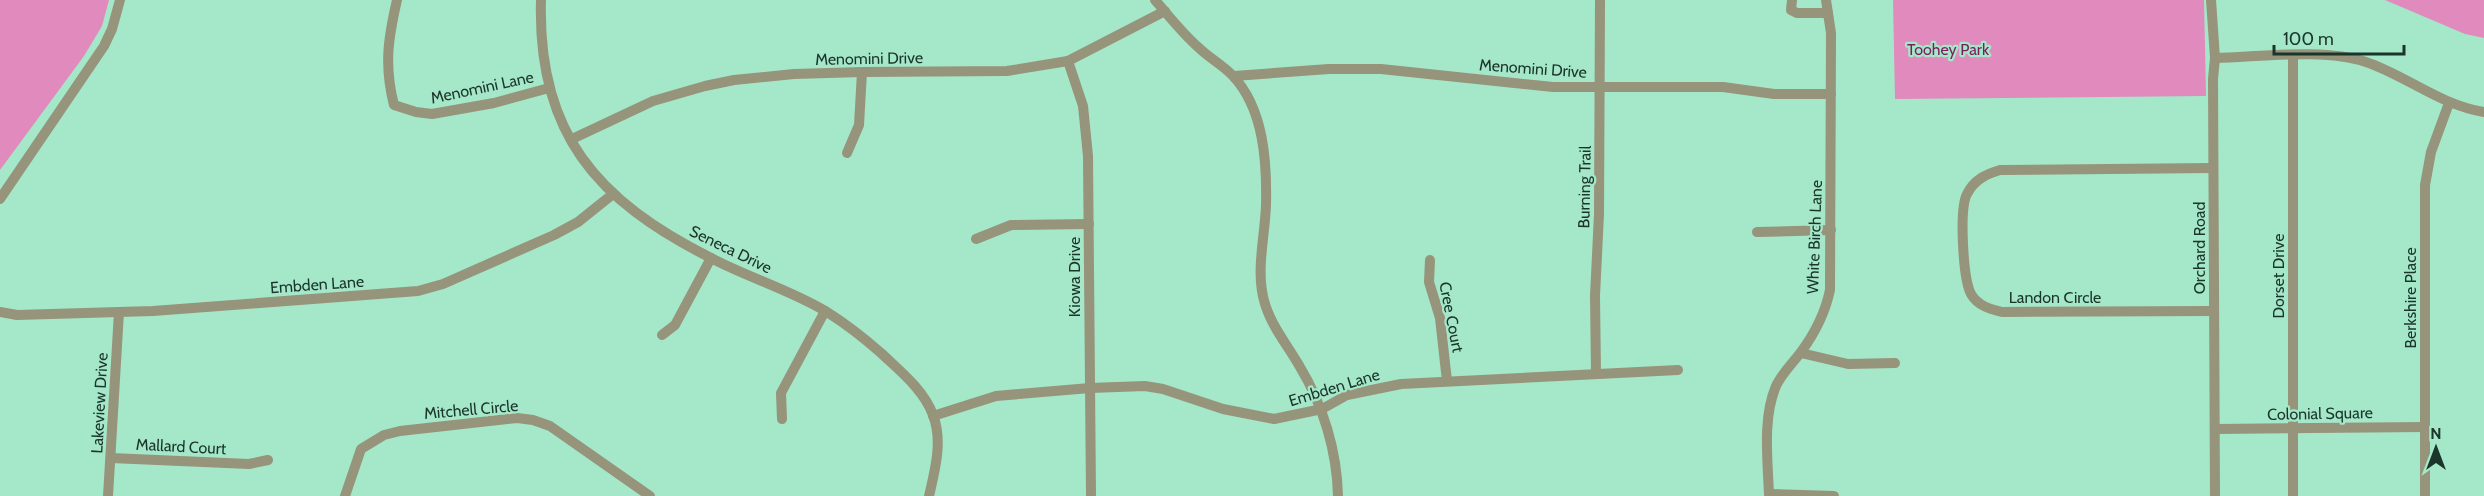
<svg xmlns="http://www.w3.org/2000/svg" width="2484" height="496" font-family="Cabin,sans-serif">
  <rect width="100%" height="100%" fill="#a5e7c9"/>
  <g fill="#e18abe">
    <polygon points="0,0 109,0 102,26 84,56 0,170"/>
    <polygon points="1893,0 2204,0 2206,96 1895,99"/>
    <polygon points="2385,0 2484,0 2484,38 2465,34"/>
  </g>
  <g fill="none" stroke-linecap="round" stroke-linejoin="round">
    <g stroke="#96947b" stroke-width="10">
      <path d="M 397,0 C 388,39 384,66 394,105 L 416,112 L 432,114 L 494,103 L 549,88"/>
      <path d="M 541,0 C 537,133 597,201 711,258 C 749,278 791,290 827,312 C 846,324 864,338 881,353 C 900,371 924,390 933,415 C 943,441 935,470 929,496"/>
      <path d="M 1155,0 C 1169,16 1182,33 1198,47 C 1209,58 1223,65 1233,76 C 1264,109 1267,162 1266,205 C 1265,237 1255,272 1265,304 C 1272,327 1288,346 1300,367 C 1323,405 1337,451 1338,496"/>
      <polyline points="1792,0 1791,10 1797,13 1828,13"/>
      <polyline points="2211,0 2215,58 2213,79 2215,496"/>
      <path d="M 2215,58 C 2260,57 2324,48 2366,62 C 2407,76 2440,105 2484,112"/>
      <polyline points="1068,61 1083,106 1088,156 1091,496"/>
      <polyline points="1234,76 1329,69 1381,69 1553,87 1723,87 1774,94 1831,94"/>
      <polyline points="572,139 653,101 705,86 734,80 794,74 862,72 1007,71 1068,61 1165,11"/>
      <polyline points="847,153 859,125 862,72"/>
      <path d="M 2213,168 L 2000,170 C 1986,174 1974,180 1967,194 C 1959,209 1963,279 1971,294 C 1978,306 1990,309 2002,312 L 2214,311"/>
      <polyline points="0,199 104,46 112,29 120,0"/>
      <polyline points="1757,232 1831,230"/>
      <polyline points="976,239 1011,225 1089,224"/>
      <polyline points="1430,260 1429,282 1440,318 1447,381"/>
      <polyline points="0,312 17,315 153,311 418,291 443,284 554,235 578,222 613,194"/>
      <polyline points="662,335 675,325 711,258"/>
      <polyline points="1801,353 1848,364 1895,363"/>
      <polyline points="1596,373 1595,296 1599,214 1600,0"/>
      <polyline points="933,416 996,396 1090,388 1145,386 1163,389 1223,409 1274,419 1322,409 1347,395 1401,384 1678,370"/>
      <polyline points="782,419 781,393 825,311"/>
      <polyline points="2215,429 2425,427"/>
      <polyline points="111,458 249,464 268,460"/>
      <polyline points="1769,494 1834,496"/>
      <polyline points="108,496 119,312"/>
      <polyline points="345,496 361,449 384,435 400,431 517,418 533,420 550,426 650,496"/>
      <path d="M 1769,496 C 1768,461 1762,419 1776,386 C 1782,373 1792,364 1801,352 C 1815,333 1825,314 1830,290 L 1831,33 L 1826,0"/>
      <polyline points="2293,496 2293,56"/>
      <polyline points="2425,496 2425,185 2431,152 2449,103"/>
    </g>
  </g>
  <g text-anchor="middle" stroke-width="4.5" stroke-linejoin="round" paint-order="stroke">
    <g font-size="16" fill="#7b1e5c" stroke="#a5e7c9">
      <text x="1948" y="55">Toohey Park</text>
    </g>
    <g font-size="16" fill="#1a352a" stroke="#a5e7c9">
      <text transform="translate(869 58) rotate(-1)" y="6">Menomini Drive</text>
      <text transform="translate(1533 68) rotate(4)" y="6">Menomini Drive</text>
      <text transform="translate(482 87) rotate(-12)" y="6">Menomini Lane</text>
      <text transform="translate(1584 187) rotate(-89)" y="6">Burning Trail</text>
      <text transform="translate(1814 237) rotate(-88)" y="6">White Birch Lane</text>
      <text transform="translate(2199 248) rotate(-90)" y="6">Orchard Road</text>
      <text transform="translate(731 249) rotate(26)" y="6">Seneca Drive</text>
      <text transform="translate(2278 276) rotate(-90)" y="6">Dorset Drive</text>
      <text transform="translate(1074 277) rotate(-90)" y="6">Kiowa Drive</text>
      <text transform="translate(317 284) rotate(-4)" y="6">Embden Lane</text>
      <text x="2055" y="303">Landon Circle</text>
      <text transform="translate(2410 298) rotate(-90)" y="6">Berkshire Place</text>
      <text transform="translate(1452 317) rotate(79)" y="6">Cree Court</text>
      <text transform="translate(1334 387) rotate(-17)" y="6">Embden Lane</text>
      <text transform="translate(99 403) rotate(-87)" y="6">Lakeview Drive</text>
      <text transform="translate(471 409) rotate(-5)" y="6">Mitchell Circle</text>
      <text transform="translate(2320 413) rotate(-1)" y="6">Colonial Square</text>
      <text transform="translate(181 446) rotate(3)" y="6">Mallard Court</text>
    </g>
  </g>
  <g transform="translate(2436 448)" stroke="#a5e7c9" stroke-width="4.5" paint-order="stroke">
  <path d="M0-4.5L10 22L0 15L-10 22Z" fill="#1a352a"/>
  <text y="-9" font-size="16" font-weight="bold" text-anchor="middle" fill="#1a352a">N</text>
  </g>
  <path d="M2274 45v9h130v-9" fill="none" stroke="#1a352a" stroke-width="3"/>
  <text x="2283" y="45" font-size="18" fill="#1a352a" stroke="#a5e7c9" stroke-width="4.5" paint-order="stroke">100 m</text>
</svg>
